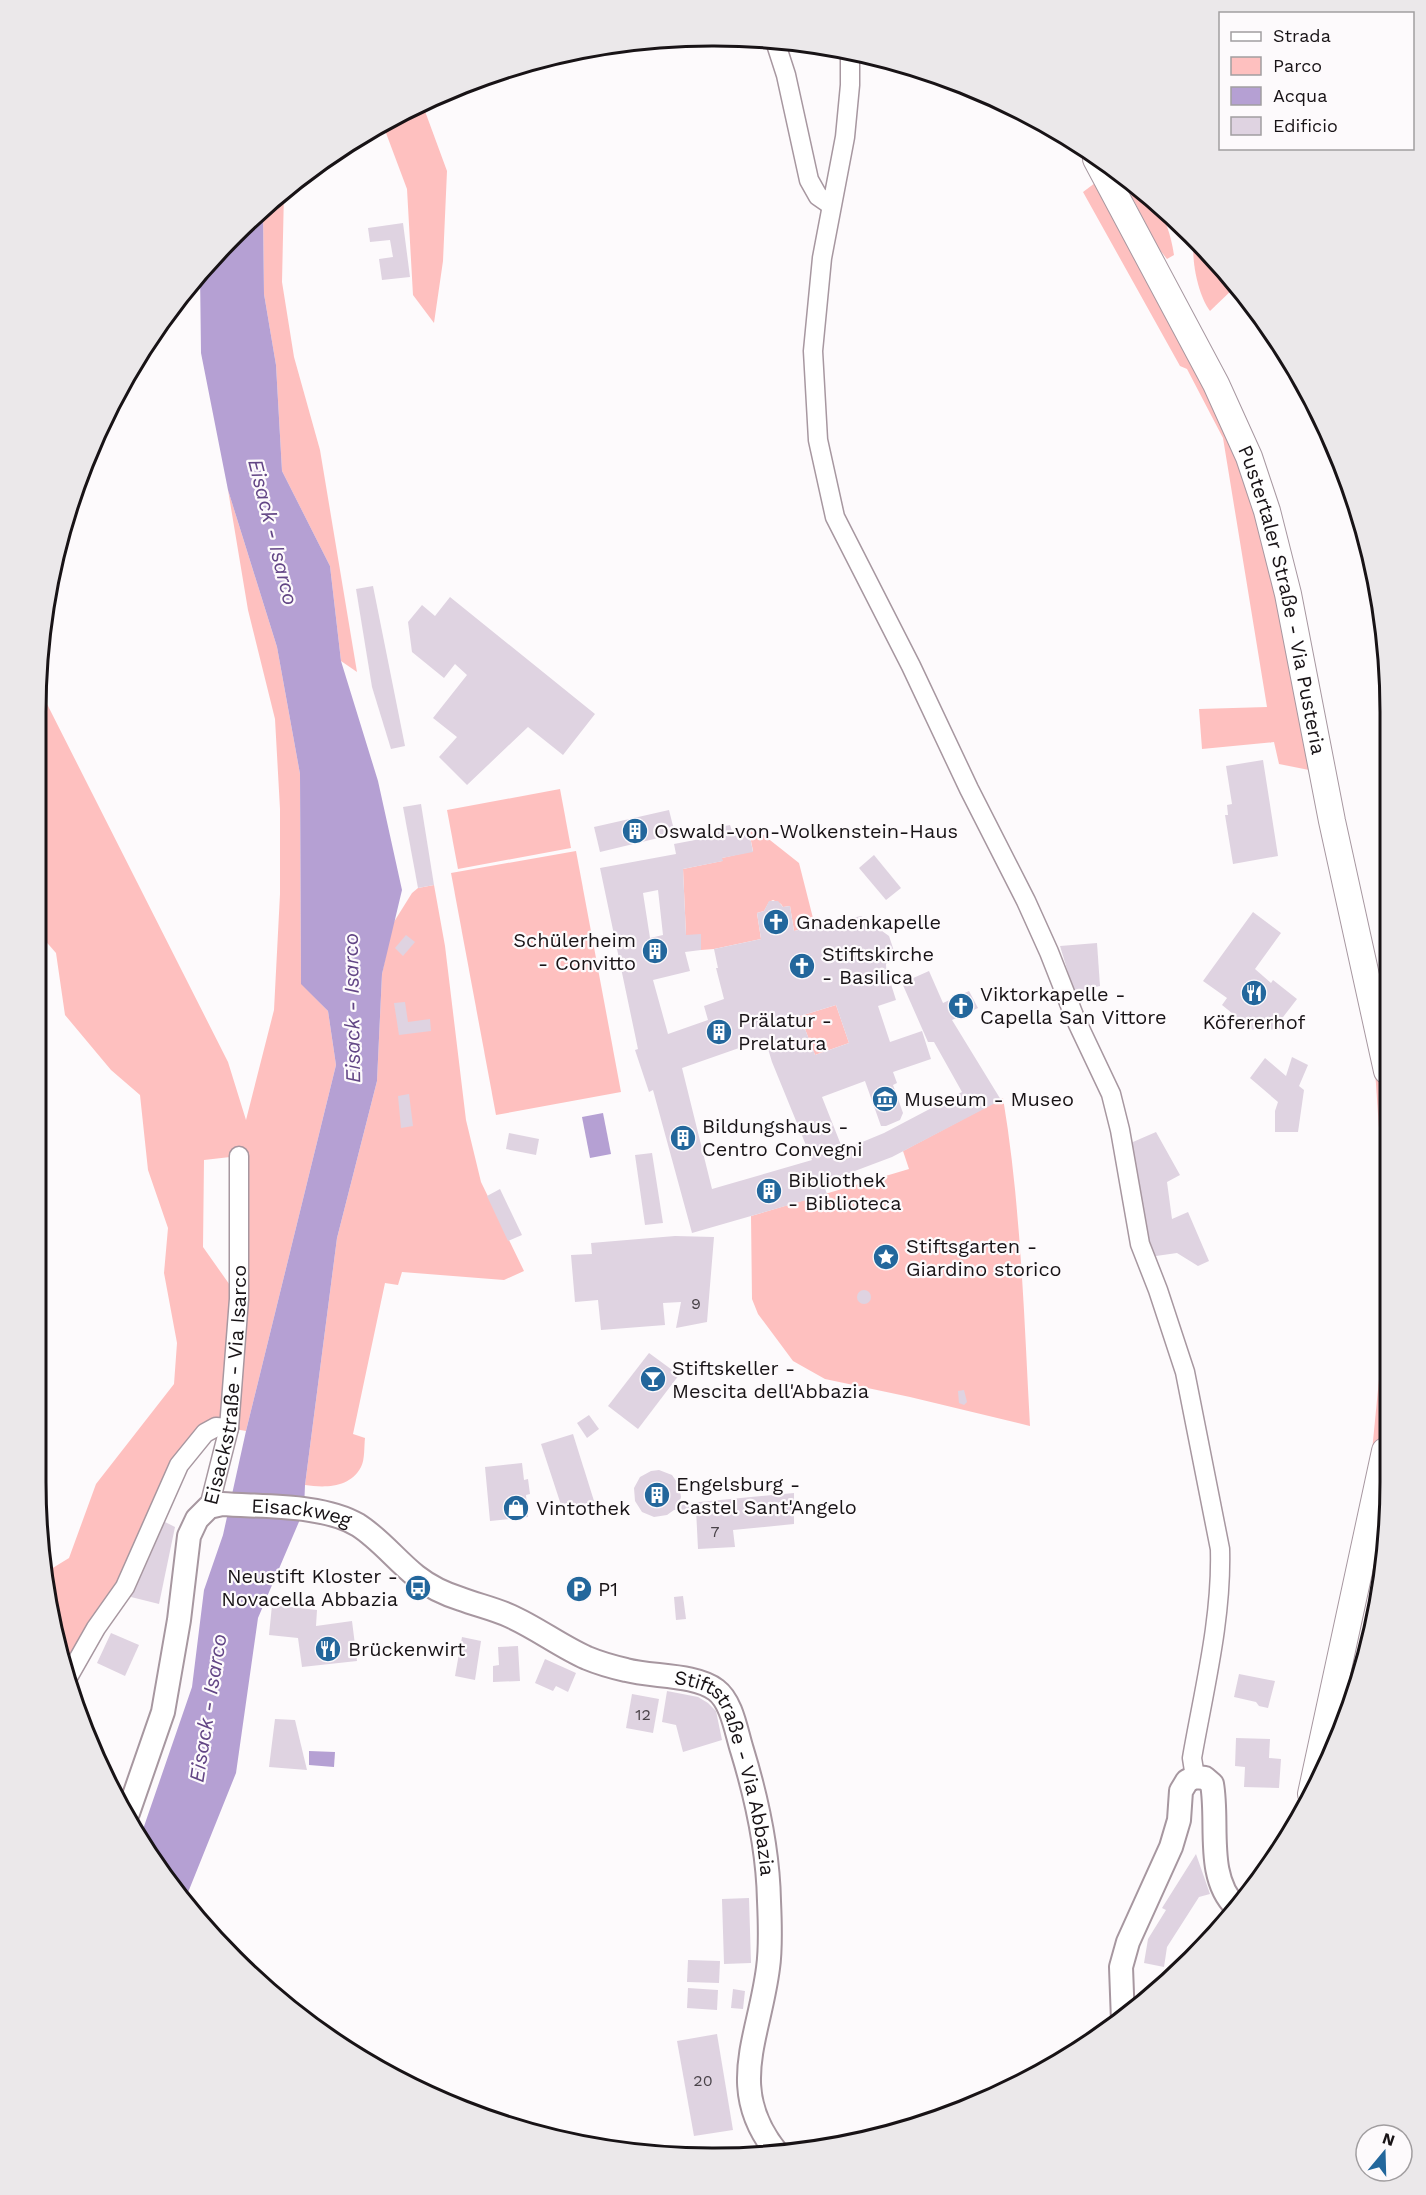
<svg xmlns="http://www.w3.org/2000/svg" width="1426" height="2195" font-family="'Work Sans',sans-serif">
  <rect width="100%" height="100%" fill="#fdfafc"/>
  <g fill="#fec0bf" fill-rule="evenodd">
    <polygon points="422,103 447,171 443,261 434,323 413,295 407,189 383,125"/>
    <path d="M 1121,176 C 1155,201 1167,212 1174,255 L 1167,259 L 1159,249 Z"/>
    <polygon points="1095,183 1214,398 1260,513 1314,771 1279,764 1274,742 1202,749 1199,709 1267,707 1223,438 1187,369 1180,366 1083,192"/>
    <polygon points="284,192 282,282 294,357 320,450 357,672 341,661 330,566 282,471 276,365 264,294 263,212"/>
    <path d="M 1194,241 L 1236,286 L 1210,311 C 1198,295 1191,260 1194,241 Z"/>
    <path d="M 228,490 L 277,647 L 300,774 L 301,983 L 328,1011 L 336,1065 L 246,1431 L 229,1428 L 205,1433 L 67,1679 L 43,1574 L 69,1558 L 96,1484 L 174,1384 L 177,1343 L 164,1273 L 168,1228 L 148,1170 L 140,1095 L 111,1070 L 65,1015 L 56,953 L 42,937 L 42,698 L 46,702 L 228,1062 L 246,1120 L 274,1010 L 280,894 L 280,809 L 275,719 L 248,610 ZM 239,1156 L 239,1298 L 203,1247 L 204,1160 Z"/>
    <polygon points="560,789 571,848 458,869 447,810"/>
    <polygon points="756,829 799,863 815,926 794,931 790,906 783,907 781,904 773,900 769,902 764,911 757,913 761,939 714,949 701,950 686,935 683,869 722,861 722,858 753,851 749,831"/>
    <polygon points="576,851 621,1092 496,1115 451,873"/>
    <path d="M 434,885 L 445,946 L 466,1120 L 481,1182 L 524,1271 L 504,1280 L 402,1272 L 398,1285 L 385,1283 L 353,1434 L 365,1438 C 364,1446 365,1460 361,1467 C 350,1488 325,1488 305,1485 L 337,1238 L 377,1081 L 382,974 L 392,925 L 412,893 L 418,888 Z"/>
    <polygon points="836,1005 849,1043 815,1055 800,1016"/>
    <polygon points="1374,1055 1386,1119 1386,1231"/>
    <path d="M 1003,1098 C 1021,1206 1024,1317 1030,1426 L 910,1397 L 825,1379 L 793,1361 L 758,1314 L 752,1299 L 751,1216 L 909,1169 L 903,1151 Z"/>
    <polygon points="1385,1318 1385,1407 1365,1523"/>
  </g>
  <g fill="#b5a0d3">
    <polygon points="263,212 264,294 276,365 282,471 330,566 341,661 378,781 402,890 382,974 377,1081 337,1238 305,1485 304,1510 258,1618 236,1773 185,1900 150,1858 140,1838 192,1687 204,1590 223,1535 246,1431 336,1065 328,1011 301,984 300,774 277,647 228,490 201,353 200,272"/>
    <polygon points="603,1113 611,1154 590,1158 582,1117"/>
    <polygon points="309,1751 335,1752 334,1767 309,1765"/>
  </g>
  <g fill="#dfd3e1" fill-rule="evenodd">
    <polygon points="403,223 410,277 382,280 379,259 393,257 390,240 370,242 368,228"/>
    <polygon points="373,586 405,746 391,749 372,687 356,589"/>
    <polygon points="450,597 595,714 563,755 528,727 467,785 439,757 457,737 433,718 467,675 455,664 444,678 412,652 408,622 422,605 435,616"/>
    <polygon points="1263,760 1278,856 1233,864 1225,815 1228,815 1227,805 1232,804 1226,766"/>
    <polygon points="421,804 434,885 418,888 403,807"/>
    <polygon points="669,810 675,834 600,852 594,827"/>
    <path d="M 730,825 L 733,834 L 749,831 L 753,852 L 722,858 L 723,861 L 683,869 L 686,935 L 701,934 L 701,950 L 685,952 L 690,971 L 653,980 L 668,1034 L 708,1020 L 704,1006 L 724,999 L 716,968 L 718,968 L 714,949 L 761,939 L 757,913 L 764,911 L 769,901 L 778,901 L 783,907 L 790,906 L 794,931 L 861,916 L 889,936 L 894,951 L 886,964 L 887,982 L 890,981 L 896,1000 L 878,1006 L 890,1042 L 922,1031 L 931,1059 L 893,1072 L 897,1083 L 893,1085 L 903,1113 L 900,1120 L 886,1126 L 881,1126 L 865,1081 L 822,1097 L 843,1150 L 884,1133 L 962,1092 L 934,1042 L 928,1042 L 902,983 L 929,971 L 943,1003 L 969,991 L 978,1008 L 952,1020 L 1001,1100 L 892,1157 L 823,1183 L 827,1194 L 692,1233 L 653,1090 L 649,1092 L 635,1050 L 638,1049 L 600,868 L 676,854 L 674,844 L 716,836 L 714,828 ZM 658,890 L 663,935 L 650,938 L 643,893 ZM 836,1005 L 849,1043 L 815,1055 L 800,1016 ZM 765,1039 L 772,1062 L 812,1160 L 712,1189 L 682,1068 Z"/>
    <polygon points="874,855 901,888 886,900 859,868"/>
    <polygon points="1253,912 1281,933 1255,969 1271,983 1273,980 1297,999 1280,1021 1282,1025 1279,1029 1274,1028 1272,1030 1261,1021 1253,1030 1222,1005 1227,998 1203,981"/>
    <polygon points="406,935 415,942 403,956 395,948"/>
    <polygon points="1097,943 1100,986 1074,992 1060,946"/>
    <polygon points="405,1002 408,1022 430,1019 431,1031 399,1035 394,1003"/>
    <polygon points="1292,1057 1308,1065 1299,1086 1304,1090 1298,1132 1275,1132 1275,1111 1278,1102 1250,1078 1265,1058 1286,1076"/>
    <polygon points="409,1094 413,1126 401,1128 398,1096"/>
    <polygon points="1156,1132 1180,1175 1167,1182 1172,1219 1188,1212 1209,1261 1198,1266 1177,1253 1149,1257 1126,1145"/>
    <polygon points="509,1133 539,1139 536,1155 506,1149"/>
    <polygon points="652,1153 663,1223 645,1225 635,1155"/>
    <polygon points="500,1189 522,1235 508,1241 487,1196"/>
    <polygon points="675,1236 714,1237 707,1322 676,1328 681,1302 663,1303 665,1325 601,1330 598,1300 575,1302 571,1255 592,1254 591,1243"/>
    <circle cx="864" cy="1297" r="7"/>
    <polygon points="649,1353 679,1375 638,1429 608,1406"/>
    <polygon points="964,1390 967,1402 964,1405 959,1403 958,1391"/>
    <polygon points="589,1415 599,1429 587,1438 577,1423"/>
    <polygon points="573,1434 594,1501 563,1511 541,1444"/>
    <polygon points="522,1463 524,1480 528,1479 530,1494 526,1495 528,1517 490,1521 485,1467"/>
    <polygon points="659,1470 672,1475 679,1485 681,1497 679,1504 794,1493 794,1524 733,1530 735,1547 698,1549 696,1509 674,1510 667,1515 654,1517 642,1512 635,1501 634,1488 640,1477 651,1471"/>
    <polygon points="163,1521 175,1527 159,1604 131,1597 135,1580"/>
    <polygon points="683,1596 686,1619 676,1620 674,1597"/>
    <polygon points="272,1605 317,1610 316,1626 352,1621 357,1661 302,1667 298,1638 269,1635"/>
    <polygon points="111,1633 139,1645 125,1676 97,1663"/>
    <polygon points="462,1637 481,1641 475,1680 455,1676"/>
    <polygon points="518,1646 520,1681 493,1682 493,1666 499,1665 498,1647"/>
    <polygon points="545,1659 576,1673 568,1692 556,1686 553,1691 535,1683"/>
    <polygon points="1239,1674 1275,1681 1268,1708 1259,1706 1256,1702 1234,1697"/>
    <polygon points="667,1691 698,1697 708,1703 716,1711 722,1740 683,1752 676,1725 662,1722"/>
    <polygon points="632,1694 659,1699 653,1733 626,1728"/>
    <polygon points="275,1719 295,1720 307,1770 269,1767"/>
    <polygon points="1236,1738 1270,1739 1269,1758 1281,1759 1279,1788 1244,1787 1245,1767 1235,1766"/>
    <polygon points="1196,1854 1210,1894 1199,1897 1167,1947 1164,1967 1144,1963 1148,1939 1166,1910 1162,1908"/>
    <polygon points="749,1898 751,1963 724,1964 722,1899"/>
    <polygon points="1217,1921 1224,1926 1198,1951 1197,1950"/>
    <polygon points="688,1960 720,1961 719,1983 687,1982"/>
    <polygon points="688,1988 718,1990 717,2010 687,2008"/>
    <polygon points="733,1989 745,1991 743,2009 731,2008"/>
    <polygon points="1153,1993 1146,1999 1137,2008 1134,1997"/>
    <polygon points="717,2034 733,2130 694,2136 677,2041"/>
  </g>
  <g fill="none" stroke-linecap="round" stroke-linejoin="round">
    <g stroke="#a797a0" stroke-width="21">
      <g id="minor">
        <polyline points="775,41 786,75 809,180 818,196 831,205"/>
        <path d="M 850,53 L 850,85 L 845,137 L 822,258 L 813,351 L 818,440 L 835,517 L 911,666 L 969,789 L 1026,901 L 1049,952 L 1075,1018 L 1111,1094 L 1120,1130 L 1140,1244 L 1158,1290 L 1185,1372 L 1220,1549 C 1222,1619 1204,1689 1192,1758 L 1195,1777"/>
        <path id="s1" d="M 209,1507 L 229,1428 L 239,1299 L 239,1156"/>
        <polyline points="67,1679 96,1628 125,1587 179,1465 205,1433 216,1427 229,1428"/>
      </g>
    </g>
    <g stroke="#a797a0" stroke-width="26">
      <g id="tertiary">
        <path id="s2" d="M 128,1813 L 163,1712 L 179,1620 L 189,1536 L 197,1519 L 209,1507 L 222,1504 C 263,1507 323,1504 358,1525 C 380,1539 396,1560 416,1576 C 430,1587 445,1594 461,1599 C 477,1605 495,1609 510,1616 C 537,1628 560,1646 587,1658 C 599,1663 613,1667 626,1670 C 652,1677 695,1674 716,1690 C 732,1702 736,1731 742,1750 C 757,1799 768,1850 769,1901 C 770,1923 771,1947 768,1968 C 759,2039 725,2090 778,2154"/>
        <path d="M 1123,2021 L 1121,1967 L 1128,1942 L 1171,1847 L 1179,1820 L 1181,1791 L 1187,1781 L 1195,1777 L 1205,1778 L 1212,1784 C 1219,1823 1205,1877 1236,1907"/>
      </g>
    </g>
    <g stroke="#a797a0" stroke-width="28">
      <g id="secondary">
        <path id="s3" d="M 1096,159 L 1216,384 L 1249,457 L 1267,511 L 1288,594 L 1332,821 L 1387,1071"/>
        <polyline points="1311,1794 1385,1451"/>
      </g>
    </g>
    <use href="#minor" stroke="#fff" stroke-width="18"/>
    <use href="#tertiary" stroke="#fff" stroke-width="22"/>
    <use href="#secondary" stroke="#fff" stroke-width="26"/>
  </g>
  <defs>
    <g id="building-disc" transform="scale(1.35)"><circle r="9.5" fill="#23679c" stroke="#fdfafc"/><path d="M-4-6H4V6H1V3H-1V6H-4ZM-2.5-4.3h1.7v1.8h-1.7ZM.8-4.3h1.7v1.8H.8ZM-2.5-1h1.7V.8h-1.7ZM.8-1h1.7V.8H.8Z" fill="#fff"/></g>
    <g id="church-disc" transform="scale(1.35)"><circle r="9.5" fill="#23679c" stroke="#fdfafc"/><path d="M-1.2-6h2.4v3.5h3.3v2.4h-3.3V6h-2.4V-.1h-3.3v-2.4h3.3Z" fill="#fff"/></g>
    <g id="restaurant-disc" transform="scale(1.35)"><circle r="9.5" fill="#23679c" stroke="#fdfafc"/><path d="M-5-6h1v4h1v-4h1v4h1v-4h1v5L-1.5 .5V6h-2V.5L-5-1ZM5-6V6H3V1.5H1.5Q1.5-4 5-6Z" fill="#fff"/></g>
    <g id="museum-disc" transform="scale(1.35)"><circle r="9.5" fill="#23679c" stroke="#fdfafc"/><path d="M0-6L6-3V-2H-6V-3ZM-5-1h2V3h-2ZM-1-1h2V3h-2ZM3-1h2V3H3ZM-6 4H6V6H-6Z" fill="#fff"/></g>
    <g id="sight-disc" transform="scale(1.35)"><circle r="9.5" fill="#23679c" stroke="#fdfafc"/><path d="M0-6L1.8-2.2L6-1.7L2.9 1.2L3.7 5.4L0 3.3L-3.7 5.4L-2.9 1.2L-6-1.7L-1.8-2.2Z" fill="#fff"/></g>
    <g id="bar-disc" transform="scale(1.35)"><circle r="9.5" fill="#23679c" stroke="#fdfafc"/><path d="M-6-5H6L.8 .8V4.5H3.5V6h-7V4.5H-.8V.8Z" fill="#fff"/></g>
    <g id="shop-disc" transform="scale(1.35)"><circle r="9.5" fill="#23679c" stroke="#fdfafc"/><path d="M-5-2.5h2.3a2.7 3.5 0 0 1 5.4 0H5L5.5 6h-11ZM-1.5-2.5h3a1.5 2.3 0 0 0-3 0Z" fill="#fff"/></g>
    <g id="bus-disc" transform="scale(1.35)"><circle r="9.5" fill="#23679c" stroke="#fdfafc"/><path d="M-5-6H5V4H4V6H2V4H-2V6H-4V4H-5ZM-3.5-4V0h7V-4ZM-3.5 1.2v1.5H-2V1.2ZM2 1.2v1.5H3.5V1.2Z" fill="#fff"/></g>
    <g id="parking-disc" transform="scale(1.35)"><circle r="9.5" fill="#23679c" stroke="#fdfafc"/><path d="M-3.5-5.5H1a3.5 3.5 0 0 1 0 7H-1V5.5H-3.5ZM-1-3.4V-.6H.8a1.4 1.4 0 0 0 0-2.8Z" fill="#fff"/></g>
  </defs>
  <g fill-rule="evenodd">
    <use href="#building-disc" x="635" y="831"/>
    <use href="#church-disc" x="776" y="922"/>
    <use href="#building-disc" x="655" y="951"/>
    <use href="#church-disc" x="802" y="966"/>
    <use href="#restaurant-disc" x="1254" y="993"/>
    <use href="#church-disc" x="961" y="1006"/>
    <use href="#building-disc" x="719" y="1032"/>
    <use href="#museum-disc" x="885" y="1099"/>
    <use href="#building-disc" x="683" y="1138"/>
    <use href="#building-disc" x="769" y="1191"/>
    <use href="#sight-disc" x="886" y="1257"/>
    <use href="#bar-disc" x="653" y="1379"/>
    <use href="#building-disc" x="657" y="1495"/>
    <use href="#shop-disc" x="516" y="1508"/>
    <use href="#bus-disc" x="418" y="1588"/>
    <use href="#parking-disc" x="579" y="1589"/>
    <use href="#restaurant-disc" x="328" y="1649"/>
  </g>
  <g text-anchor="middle" stroke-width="4.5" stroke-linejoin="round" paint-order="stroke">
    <g font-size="16" fill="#4a4349">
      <text x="696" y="1309">9</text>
      <text x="715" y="1537">7</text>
      <text x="643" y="1720">12</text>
      <text x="703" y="2086">20</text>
    </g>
    <g font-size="20" fill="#181316" stroke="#fdfafc">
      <text dy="7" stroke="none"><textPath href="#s3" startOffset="482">Pustertaler Straße - Via Pusteria</textPath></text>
      <text dy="7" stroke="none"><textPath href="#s1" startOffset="124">Eisackstraße - Via Isarco</textPath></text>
      <text dy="7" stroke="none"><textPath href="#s2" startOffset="414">Eisackweg</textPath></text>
      <text dy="7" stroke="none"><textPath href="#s2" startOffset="950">Stiftstraße - Via Abbazia</textPath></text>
    </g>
    <g font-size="20" fill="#181316" stroke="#fdfafc" text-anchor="start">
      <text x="654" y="838">Oswald-von-Wolkenstein-Haus</text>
      <text x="796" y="929">Gnadenkapelle</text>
      <text x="636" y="947" text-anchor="end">Schülerheim<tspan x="636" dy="23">- Convitto</tspan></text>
      <text x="822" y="961">Stiftskirche<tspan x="822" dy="23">- Basilica</tspan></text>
      <text x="980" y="1001">Viktorkapelle -<tspan x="980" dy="23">Capella San Vittore</tspan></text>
      <text x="738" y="1027">Prälatur -<tspan x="738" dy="23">Prelatura</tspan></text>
      <text x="1254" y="1029" text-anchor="middle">Köfererhof</text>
      <text x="904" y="1106">Museum - Museo</text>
      <text x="702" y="1133">Bildungshaus -<tspan x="702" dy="23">Centro Convegni</tspan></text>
      <text x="788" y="1187">Bibliothek<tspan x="788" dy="23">- Biblioteca</tspan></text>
      <text x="906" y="1253">Stiftsgarten -<tspan x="906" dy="23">Giardino storico</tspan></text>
      <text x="672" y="1375">Stiftskeller -<tspan x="672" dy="23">Mescita dell'Abbazia</tspan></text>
      <text x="676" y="1491">Engelsburg -<tspan x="676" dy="23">Castel Sant'Angelo</tspan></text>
      <text x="536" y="1515">Vintothek</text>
      <text x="398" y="1583" text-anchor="end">Neustift Kloster -<tspan x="398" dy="23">Novacella Abbazia</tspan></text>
      <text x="598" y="1596">P1</text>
      <text x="348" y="1656">Brückenwirt</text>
    </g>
    <g font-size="21" font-style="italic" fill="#624585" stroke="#fdfafc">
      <text transform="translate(273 532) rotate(76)" y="7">Eisack - Isarco</text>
      <text transform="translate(352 1008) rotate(-91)" y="7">Eisack - Isarco</text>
      <text transform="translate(208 1708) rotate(-81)" y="7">Eisack - Isarco</text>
    </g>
  </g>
  <path d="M0 0H1426V2195H0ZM712 46H714A666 666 0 0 1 1380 712V1482A666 666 0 0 1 714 2148H712A666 666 0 0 1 46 1482V712A666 666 0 0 1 712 46Z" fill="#ebe8ea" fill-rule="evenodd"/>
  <path fill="none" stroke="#181316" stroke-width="3" d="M712 46H714A666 666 0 0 1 1380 712V1482A666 666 0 0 1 714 2148H712A666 666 0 0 1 46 1482V712A666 666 0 0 1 712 46Z"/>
  <rect x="1219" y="12" width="195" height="138" fill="#fdfafc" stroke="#a19ea0" stroke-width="1.5"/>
  <rect x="1231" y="32" width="30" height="9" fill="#ffffff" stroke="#a19ea0" stroke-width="1.5"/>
  <text x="1273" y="42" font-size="18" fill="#181316">Strada</text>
  <rect x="1231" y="57" width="30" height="18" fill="#fec0bf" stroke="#a19ea0" stroke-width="1.5"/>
  <text x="1273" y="72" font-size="18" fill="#181316">Parco</text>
  <rect x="1231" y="87" width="30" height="18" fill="#b5a0d3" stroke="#a19ea0" stroke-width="1.5"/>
  <text x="1273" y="102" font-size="18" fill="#181316">Acqua</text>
  <rect x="1231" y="117" width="30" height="18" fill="#dfd3e1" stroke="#a19ea0" stroke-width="1.5"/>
  <text x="1273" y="132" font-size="18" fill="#181316">Edificio</text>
  <g transform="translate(1384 2153) rotate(19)"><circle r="28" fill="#fdfafc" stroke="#a19ea0" stroke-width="1.5"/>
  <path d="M0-4.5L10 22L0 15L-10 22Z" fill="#23679c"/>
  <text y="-9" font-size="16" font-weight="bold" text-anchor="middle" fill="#181316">N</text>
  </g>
</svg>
